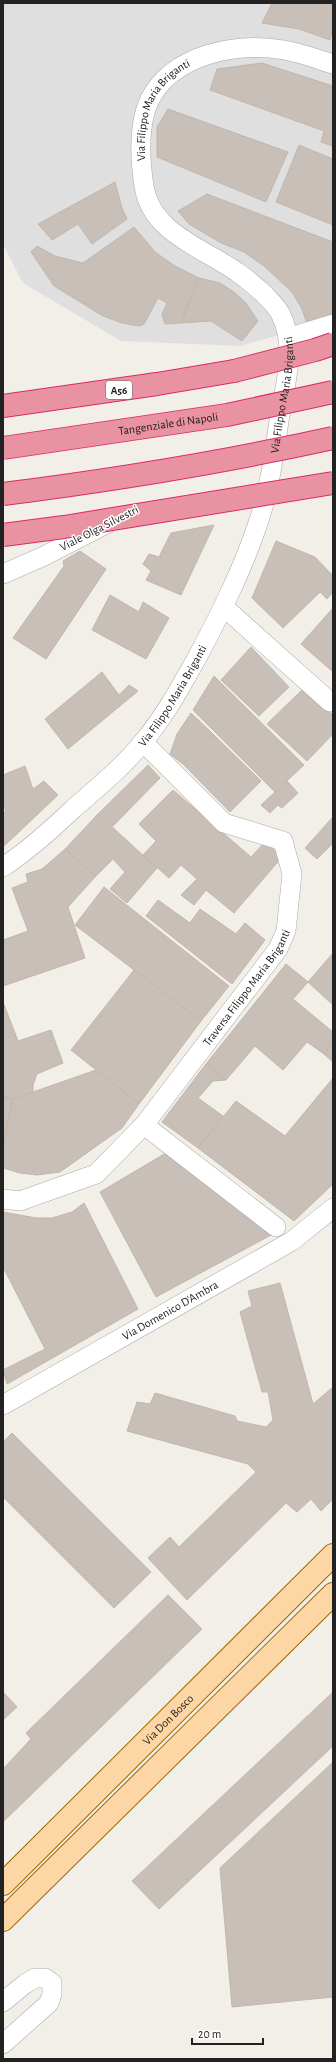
<svg xmlns="http://www.w3.org/2000/svg" width="336" height="2062" font-family="'Alegreya Sans',sans-serif">
  <rect width="100%" height="100%" fill="#f2efe9"/>
  <polygon fill="#e0dfdf" points="3,3 333,3 333,320 240,346 121,341 23,283 3,244"/>
  <g fill="#c7bfb8" stroke="#c4b6ab">
    <polygon points="272,3 333,3 333,28 330,40 299,29 262,23"/>
    <polygon points="262,63 333,86 333,146 321,142 324,131 210,90 217,69"/>
    <polygon points="168,109 288,152 266,202 157,157 157,127"/>
    <polygon points="299,145 333,159 333,225 276,202"/>
    <polygon points="115,182 122,208 127,219 92,244 78,224 52,240 38,224"/>
    <polygon points="207,194 333,242 333,319 308,327 302,309 292,292 264,266 244,252 221,243 189,224 178,211"/>
    <polygon points="134,227 155,252 175,266 199,278 181,323 165,324 162,314 167,303 158,298 144,324 139,326 122,323 103,316 54,286 31,252 37,246 55,256 83,263"/>
    <polygon points="199,278 220,283 234,292 246,303 258,321 242,341 211,321 181,323"/>
    <polygon points="214,525 181,595 146,580 151,571 143,564 149,554 159,557 171,533"/>
    <polygon points="276,541 315,557 333,576 333,592 327,599 320,592 283,628 252,598"/>
    <polygon points="80,551 106,569 46,659 13,638 64,566 63,561"/>
    <polygon points="110,595 139,612 143,602 169,618 146,659 92,630"/>
    <polygon points="333,608 333,672 301,644"/>
    <polygon points="251,647 289,687 259,716 221,680"/>
    <polygon points="102,672 119,695 129,685 138,691 68,749 45,719"/>
    <polygon points="214,676 304,765 275,792 193,710"/>
    <polygon points="304,688 333,715 333,734 307,761 267,724"/>
    <polygon points="191,713 214,735 183,764 170,754 177,734"/>
    <polygon points="214,735 261,781 230,812 183,764"/>
    <polygon points="148,765 160,778 113,826 98,814"/>
    <polygon points="25,766 33,789 44,781 58,795 3,847 3,813 6,811 3,804 3,775"/>
    <polygon points="287,781 298,793 282,808 278,805 270,813 261,805"/>
    <polygon points="173,790 251,857 265,842 282,857 234,913 206,890 194,905 181,895 197,879 181,865 169,878 143,855 156,841 139,824"/>
    <polygon points="98,814 157,868 127,903 110,889 125,872 113,859 96,876 65,849"/>
    <polygon points="333,817 333,843 317,859 305,848"/>
    <polygon points="65,849 96,876 68,907 85,958 3,986 3,940 28,931 12,888 28,882 26,874 42,869"/>
    <polygon points="104,887 229,986 201,1021 75,925"/>
    <polygon points="158,900 190,923 200,909 236,934 245,923 265,940 232,984 146,916"/>
    <polygon points="333,953 333,1005 308,982"/>
    <polygon points="286,964 308,982 293,999 333,1032 333,1042 324,1054 307,1042 283,1070 255,1046 226,1080 206,1064"/>
    <polygon points="134,970 201,1021 139,1104 71,1050"/>
    <polygon points="3,1002 18,1041 51,1030 63,1063 37,1074 33,1085 33,1093 13,1099 3,1096"/>
    <polygon points="333,1042 333,1062 324,1054"/>
    <polygon points="206,1064 226,1080 213,1081 198,1098 223,1116 198,1148 162,1122"/>
    <polygon points="96,1070 139,1104 122,1128 60,1172 37,1175 20,1173 3,1168 3,1144 13,1099"/>
    <polygon points="333,1078 333,1184 294,1221 198,1148 236,1101 285,1136"/>
    <polygon points="3,1096 13,1099 3,1144"/>
    <polygon points="171,1150 273,1234 156,1297 100,1192"/>
    <polygon points="84,1203 138,1309 7,1384 3,1370 45,1349 3,1267 3,1212 36,1218 52,1218 72,1212"/>
    <polygon points="280,1283 313,1404 333,1387 333,1499 321,1511 311,1499 297,1512 286,1503 187,1600 148,1558 170,1537 179,1547 256,1472 248,1464 127,1431 137,1402 150,1404 155,1393 235,1416 237,1421 266,1427 273,1420 268,1392 262,1392 240,1312 252,1306 248,1291"/>
    <polygon points="12,1433 151,1572 114,1608 3,1497 3,1442"/>
    <polygon points="168,1595 202,1629 3,1822 3,1769 31,1739 26,1733"/>
    <polygon points="3,1692 17,1707 3,1720"/>
    <polygon points="333,1692 333,1746 159,1909 132,1881"/>
    <polygon points="333,1762 333,1997 232,2007 220,1868"/>
  </g>
  <g fill="none" stroke-linecap="round" stroke-linejoin="round">
    <g stroke="#a9a9a9" stroke-width="20">
      <g id="street">
        <polyline points="290,337 333,324"/>
        <polyline points="3,574 44,556 108,523"/>
        <polyline points="224,607 330,702"/>
        <path id="s1" d="M 3,867 C 29,850 51,830 73,809 C 97,788 123,767 143,742 C 165,716 181,686 198,656 C 220,614 242,571 257,526 C 269,492 274,456 279,421 C 285,386 297,347 281,315 C 278,307 269,300 263,293 C 255,286 246,278 237,272 C 203,248 151,233 144,186 C 140,160 138,126 149,101 C 172,54 236,42 284,50 C 301,53 317,59 333,64"/>
        <polyline points="144,1125 276,1227"/>
        <path id="s2" d="M 3,1199 L 20,1201 L 96,1174 L 144,1125 L 278,949 L 286,931 L 292,874 L 283,841 L 224,823 L 143,742"/>
        <path id="s3" d="M 3,1405 L 292,1241 L 333,1208"/>
        <polyline points="3,2002 25,1984 35,1978 45,1978 52,1983 52,1994 49,2003 3,2044"/>
      </g>
    </g>
    <g stroke="#a06b00" stroke-width="24">
      <g id="primary">
        <path id="s4" d="M 3,1884 L 333,1555"/>
        <polyline points="3,1920 333,1594"/>
      </g>
    </g>
    <g stroke="#dc2a67" stroke-width="24">
      <polyline id="highway" points="3,406 157,384 234,371"/>
    </g>
    <use href="#street" stroke="#fff" stroke-width="19"/>
    <use href="#primary" stroke="#fcd6a4" stroke-width="22"/>
    <use href="#highway" stroke="#e892a2" stroke-width="22"/>
    <g stroke="#dc2a67" stroke-width="24" stroke-linecap="butt">
      <g id="highway-bridge">
        <polyline points="234,371 315,350 333,344"/>
        <path id="s5" d="M 3,448 L 227,415 L 333,392"/>
        <path d="M 3,494 C 114,480 224,462 333,438"/>
        <polyline points="3,535 64,527 333,483"/>
      </g>
    </g>
    <use href="#highway-bridge" stroke="#e892a2" stroke-width="22"/>
  </g>
  <g text-anchor="middle" stroke-width="3" stroke-linejoin="round" paint-order="stroke">
    <rect fill="#fff" stroke="#646464" stroke-width="1" x="106" y="381" width="26" height="18" rx="3"/>
    <g font-size="11" font-weight="bold" fill="#222">
      <text x="119" y="394">A56</text>
    </g>
    <g font-size="12" fill="#222" stroke="#fff">
      <text dy="4" stroke="none"><textPath href="#s1" startOffset="926">Via Filippo Maria Briganti</textPath></text>
      <text dy="4" stroke="none"><textPath href="#s1" startOffset="567">Via Filippo Maria Briganti</textPath></text>
      <text dy="4" stroke="none"><textPath href="#s5" startOffset="167">Tangenziale di Napoli</textPath></text>
      <text transform="translate(99 528) rotate(-27)" y="4">Viale Olga Silvestri</text>
      <text dy="4" stroke="none"><textPath href="#s1" startOffset="243">Via Filippo Maria Briganti</textPath></text>
      <text dy="4" stroke="none"><textPath href="#s2" startOffset="338">Traversa Filippo Maria Briganti</textPath></text>
      <text dy="4" stroke="none"><textPath href="#s3" startOffset="192">Via Domenico D'Ambra</textPath></text>
      <text dy="4" stroke="none"><textPath href="#s4" startOffset="233">Via Don Bosco</textPath></text>
    </g>
  </g>
  <rect width="336" height="2062" fill="none" stroke="#222222" stroke-width="8"/>
  <path d="M192 2038v6h71v-6" fill="none" stroke="#222222" stroke-width="2"/>
  <text x="198" y="2038" font-size="12" fill="#222222" stroke="#ffffff" stroke-width="3" paint-order="stroke">20 m</text>
</svg>
